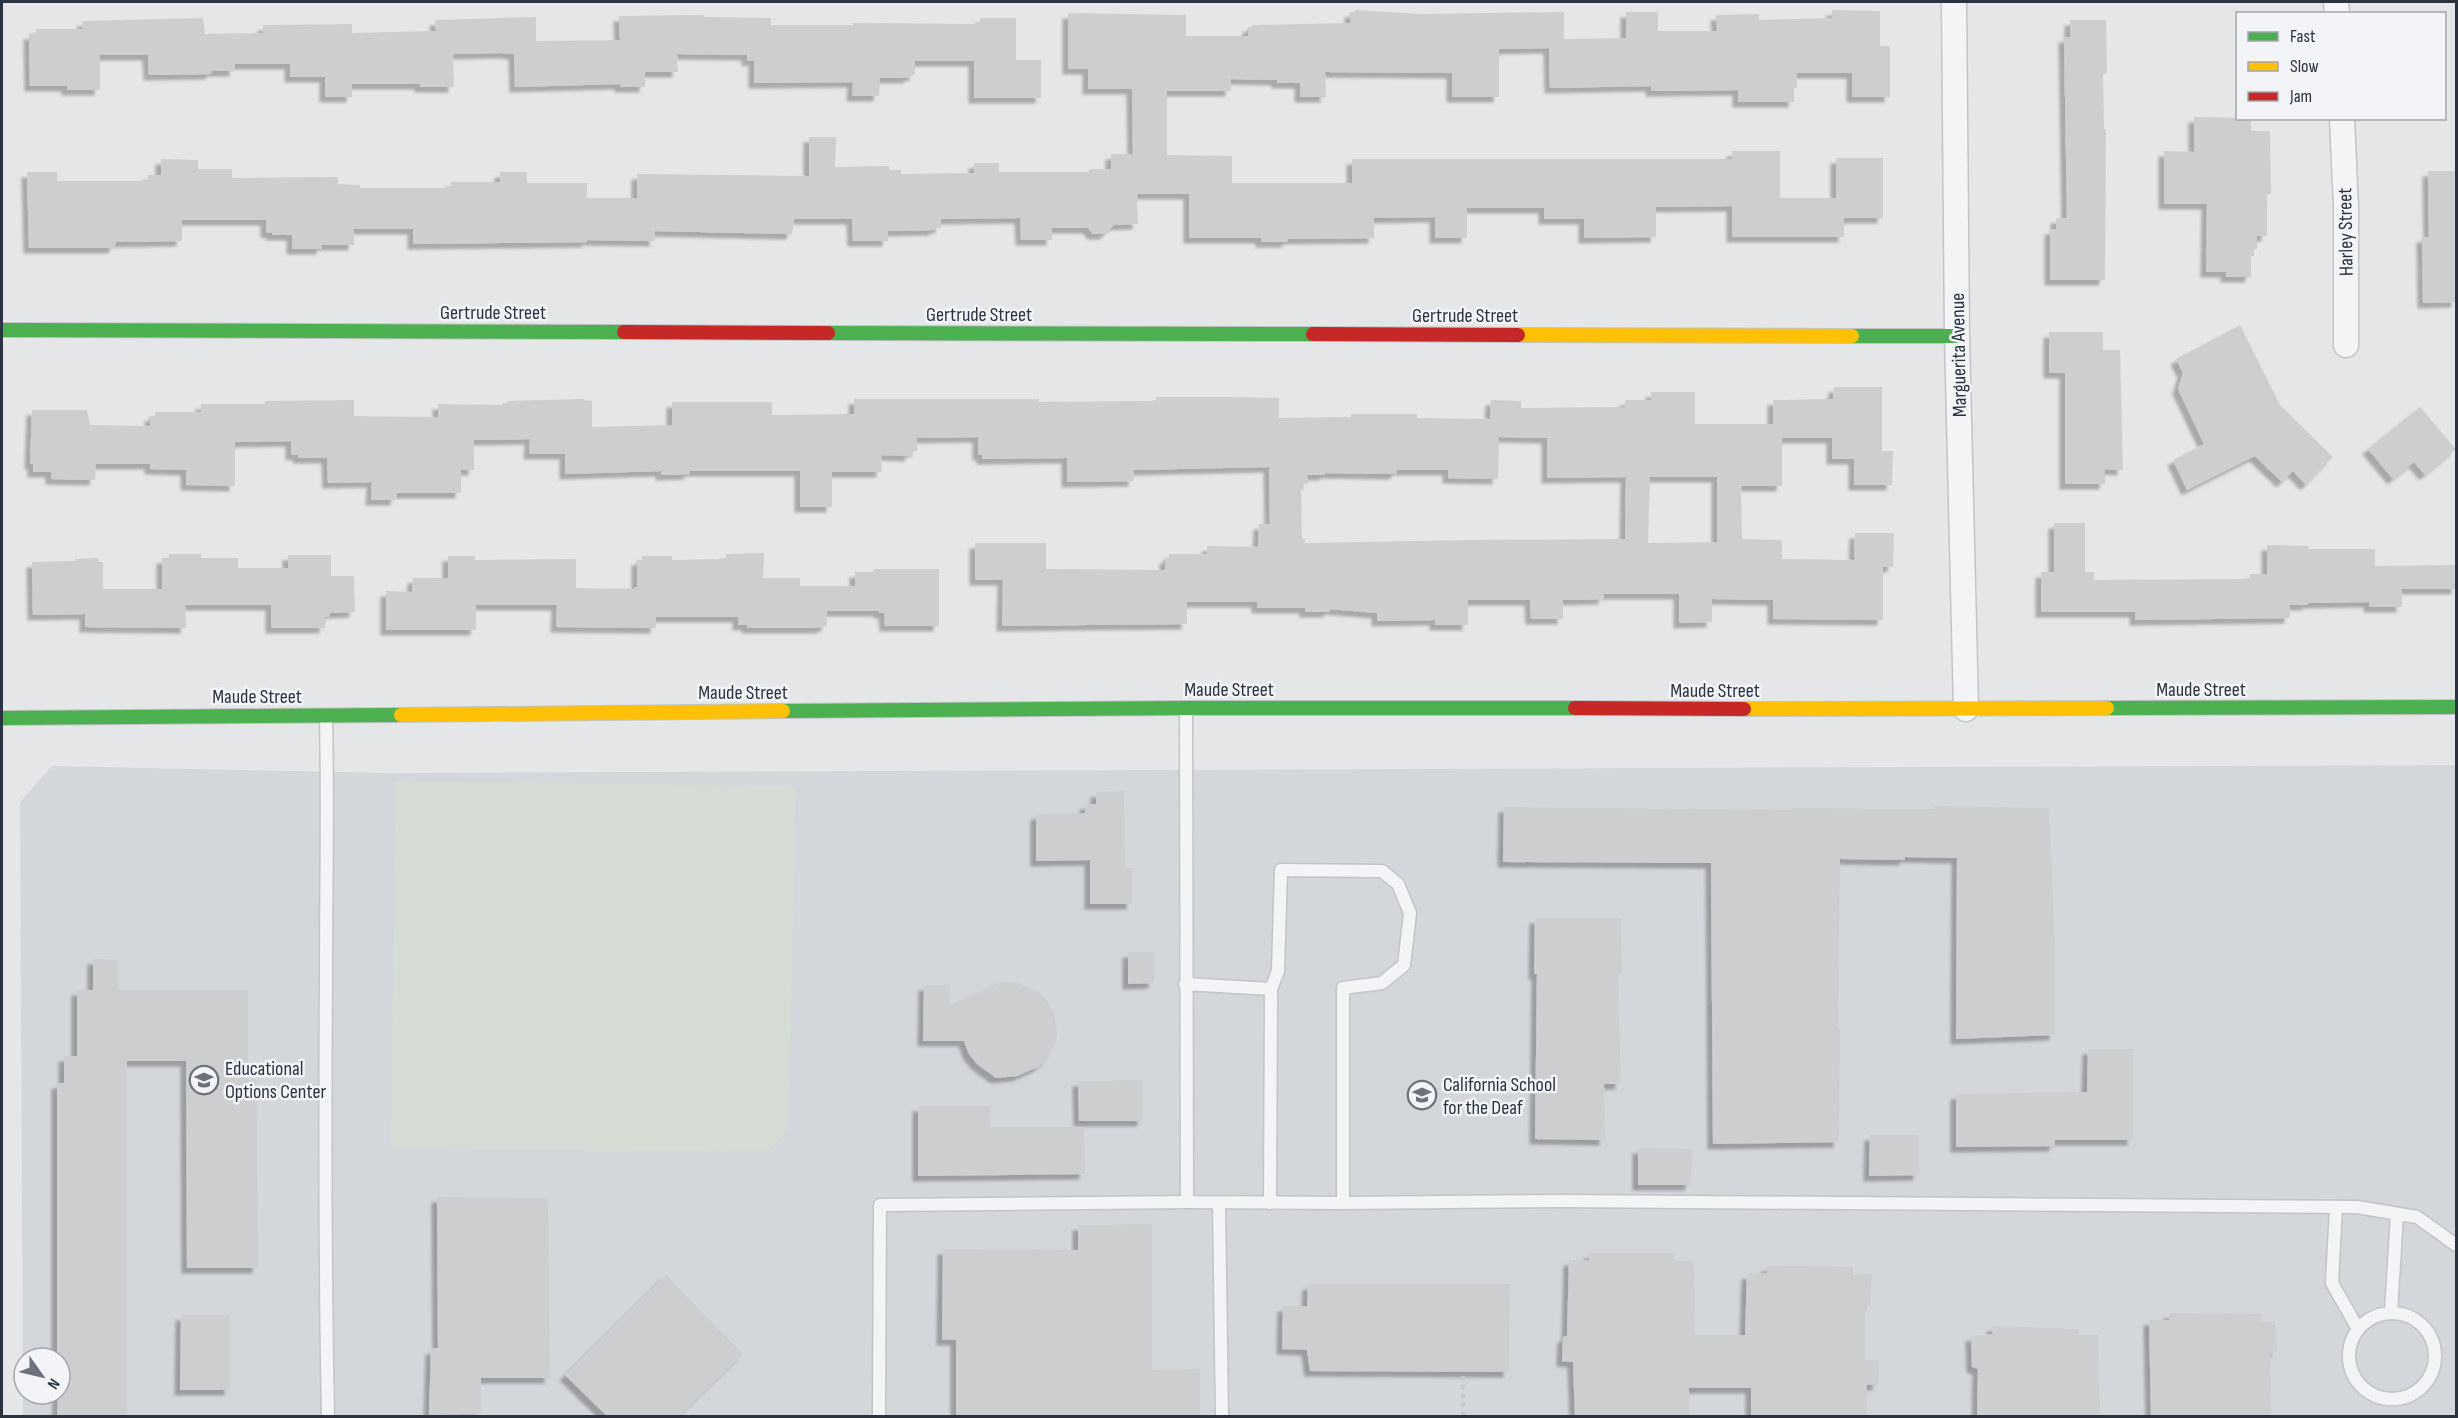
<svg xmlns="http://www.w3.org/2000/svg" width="2458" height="1418" font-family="'Sofia Sans Condensed',sans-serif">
  <defs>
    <filter id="shadow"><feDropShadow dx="-5.5" dy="5.5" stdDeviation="1.5" flood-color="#0004"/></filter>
  </defs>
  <rect width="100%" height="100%" fill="#e4e6e8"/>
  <path fill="#d3d6db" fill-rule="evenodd" d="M 2456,765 L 2456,1416 L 23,1416 L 20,802 L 52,766 L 388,773 ZM 24,1358 L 60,1358 L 60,1394 L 24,1394 Z"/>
  <polygon fill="#d5dcd4" points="396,781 796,786 788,1130 767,1151 391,1149"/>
  <g fill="#ccced0" fill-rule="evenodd" filter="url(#shadow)">
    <polygon points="1355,10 1420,14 1564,12 1564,39 1626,38 1626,12 1658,12 1658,31 1717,31 1716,15 1759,14 1759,20 1832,18 1832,10 1880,11 1880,46 1890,46 1890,97 1852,97 1852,73 1797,73 1797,88 1794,88 1794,102 1738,102 1738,90 1651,91 1651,86 1550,88 1549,48 1499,49 1499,97 1452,97 1452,73 1325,72 1326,97 1300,97 1300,83 1277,83 1277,80 1231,79 1231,91 1167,91 1167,155 1232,156 1232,183 1352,183 1352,159 1732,159 1732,151 1780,151 1780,198 1836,198 1836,158 1883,158 1883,218 1844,218 1844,237 1732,237 1732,206 1656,207 1656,237 1584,238 1584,219 1544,219 1544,208 1467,208 1467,238 1435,238 1435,217 1374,218 1374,238 1288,239 1287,242 1261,242 1261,238 1189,238 1189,194 1137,194 1138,224 1114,225 1105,234 1093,234 1088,228 1052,228 1052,240 1021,240 1020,218 941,219 941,228 935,228 935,230 888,231 888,241 853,241 852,219 794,219 792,234 655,231 655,241 587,240 587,242 413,244 413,229 354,229 354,245 322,245 322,249 292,249 292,235 272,235 272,233 266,232 266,220 182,220 182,241 116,242 114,248 29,248 27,172 57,172 57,181 148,181 148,175 161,175 161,159 198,160 198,169 232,169 232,178 338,177 338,184 360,185 360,188 451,188 451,182 500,182 500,172 527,172 527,183 587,183 587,198 637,198 637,174 809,176 809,137 836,137 835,167 889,166 889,170 901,170 901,174 974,173 974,163 999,163 999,172 1089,172 1089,169 1111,169 1111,154 1133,154 1132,89 1088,89 1088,69 1068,69 1068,13 1186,15 1186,36 1248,36 1248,27 1252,27 1252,25 1350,23 1350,12 1355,12"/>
    <polygon points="704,15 704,17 771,18 771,25 853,25 853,23 980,24 980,18 1016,18 1016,60 1041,60 1041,98 974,98 974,61 915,61 915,75 909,76 909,78 880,78 879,96 852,96 853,82 754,83 754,60 747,61 747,55 677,54 678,72 645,72 645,87 620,87 620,84 515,87 514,54 502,53 453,54 454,87 420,87 420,84 352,84 352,97 325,97 325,77 290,77 290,64 235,64 235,71 212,71 211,74 149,75 148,55 100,55 100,90 67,90 67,86 30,86 29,34 36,34 36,29 83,29 82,21 203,18 205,34 263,33 263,25 352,24 352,33 436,31 435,20 536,17 536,41 620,40 619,16"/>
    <polygon points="2070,20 2106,20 2107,73 2103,74 2104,129 2106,129 2105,280 2050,280 2050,229 2056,229 2056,218 2067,218 2064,37 2070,37"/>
    <polygon points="2194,117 2251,118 2251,131 2270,131 2271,194 2267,194 2267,236 2257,236 2257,249 2254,249 2254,256 2251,256 2251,277 2226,277 2226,272 2206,272 2207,204 2164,204 2164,151 2194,152"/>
    <polygon points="2428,171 2457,171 2457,302 2423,303 2422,237 2429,237"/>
    <polygon points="2240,325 2280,405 2333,457 2306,485 2293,471 2282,482 2255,456 2187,490 2173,460 2204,444 2178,389 2183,373 2176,359"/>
    <polygon points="2049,332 2103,332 2103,350 2120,350 2123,470 2105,469 2105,484 2065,484 2065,373 2049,373"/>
    <path d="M 1834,387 L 1882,387 L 1882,451 L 1893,451 L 1892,485 L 1854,485 L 1854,459 L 1832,459 L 1832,438 L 1782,438 L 1782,486 L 1741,486 L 1742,539 L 1782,540 L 1782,559 L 1854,560 L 1855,533 L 1894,533 L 1893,567 L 1883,567 L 1883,620 L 1773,619 L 1773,600 L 1712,599 L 1712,622 L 1679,623 L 1679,594 L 1604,594 L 1604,599 L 1563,600 L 1563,619 L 1531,619 L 1530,600 L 1468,600 L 1468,625 L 1435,625 L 1435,620 L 1377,621 L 1377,613 L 1329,609 L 1330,612 L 1305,612 L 1305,608 L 1257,608 L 1257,602 L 1187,602 L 1187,624 L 1002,626 L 1003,580 L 975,580 L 975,543 L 1046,543 L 1046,569 L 1165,570 L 1165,558 L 1169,558 L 1169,554 L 1207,554 L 1207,546 L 1258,547 L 1259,524 L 1270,524 L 1269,467 L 1134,470 L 1134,481 L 1067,482 L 1067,458 L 982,459 L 982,455 L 978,455 L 978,437 L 917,438 L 917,451 L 911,452 L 910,456 L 881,455 L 882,472 L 832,472 L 832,507 L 800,507 L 800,471 L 689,471 L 690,474 L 661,475 L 661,471 L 565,474 L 565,454 L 529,454 L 530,439 L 474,440 L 474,470 L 461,470 L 461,493 L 397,493 L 396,500 L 371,500 L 372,482 L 328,483 L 327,458 L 298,458 L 298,454 L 291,455 L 291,441 L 235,442 L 235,486 L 186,485 L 186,470 L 150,469 L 150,464 L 96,464 L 95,480 L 51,479 L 51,472 L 33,472 L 33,464 L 30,464 L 32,410 L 87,410 L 90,425 L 150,426 L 150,416 L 155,416 L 155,412 L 201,412 L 201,404 L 265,404 L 265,401 L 354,400 L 354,416 L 438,417 L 438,404 L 502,405 L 502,403 L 507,403 L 507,401 L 582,399 L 592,401 L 592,427 L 672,425 L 672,402 L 772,402 L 772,415 L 854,414 L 854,399 L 1039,399 L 1039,402 L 1152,401 L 1156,400 L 1156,397 L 1229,397 L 1279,398 L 1279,418 L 1351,417 L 1351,414 L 1417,414 L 1417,418 L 1490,419 L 1491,400 L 1521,401 L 1521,408 L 1625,407 L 1625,400 L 1651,400 L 1651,392 L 1695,392 L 1695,424 L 1773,424 L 1773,400 L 1833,399 ZM 1499,437 L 1547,438 L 1547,478 L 1626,477 L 1625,539 L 1471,540 L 1305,543 L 1305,539 L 1302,539 L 1301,484 L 1308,484 L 1307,475 L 1325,475 L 1325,473 L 1396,474 L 1397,470 L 1448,470 L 1448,478 L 1498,479 ZM 1650,477 L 1717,477 L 1717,542 L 1648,543 Z"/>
    <polygon points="2420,407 2456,449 2425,475 2414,462 2393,479 2368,449"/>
    <polygon points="2054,523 2085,523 2085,572 2094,572 2094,580 2250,579 2250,574 2267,574 2267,545 2309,546 2308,549 2375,549 2375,566 2457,565 2457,589 2402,589 2402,607 2369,607 2369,602 2308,603 2308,605 2290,605 2290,618 2135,620 2135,612 2041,612 2041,572 2054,572"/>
    <polygon points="764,553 763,578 800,578 800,586 855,586 855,572 873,572 874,569 939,569 939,626 885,626 884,613 879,613 879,611 827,611 827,626 823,626 823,628 747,628 747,625 738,625 738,617 656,617 656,628 556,627 557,605 476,605 476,630 386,630 386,591 412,592 413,578 448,578 448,556 475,556 475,560 576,559 576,588 635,589 634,587 637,587 637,560 642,560 642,556 672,556 672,560 726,559 726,554"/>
    <polygon points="169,554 201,554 201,558 238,558 238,568 288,568 288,555 331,555 331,576 354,576 355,612 330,613 330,616 325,617 325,628 271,628 271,605 185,605 186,628 85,627 85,614 33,615 32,562 75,561 75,559 98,558 99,562 103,562 103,589 162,589 162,558 169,558"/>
    <polygon points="1124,791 1125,868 1132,868 1132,904 1090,904 1090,860 1036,861 1036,814 1085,813 1085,804 1096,804 1096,792"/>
    <polygon points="1935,806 2049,808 2055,948 2055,1035 1956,1039 1957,858 1905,857 1905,860 1840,859 1838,1029 1840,1029 1839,1142 1713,1144 1711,863 1503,862 1504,807 1792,810 1792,808 1935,809"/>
    <polygon points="1535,918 1621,918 1622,974 1618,974 1621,1084 1604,1084 1605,1140 1535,1139 1537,974 1534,974"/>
    <polygon points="1128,952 1154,952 1154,983 1128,984"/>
    <polygon points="93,959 118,960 118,990 248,990 248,1080 257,1080 258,1268 187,1268 186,1061 127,1061 127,1416 57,1416 60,1358 57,1358 57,1083 64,1083 64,1056 77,1056 77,990 93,990"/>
    <polygon points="1006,982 1018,983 1039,992 1046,999 1055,1015 1057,1032 1055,1043 1048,1058 1038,1067 1017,1076 996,1078 977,1064 969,1054 964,1041 923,1041 924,985 950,985 950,1005 996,984"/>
    <polygon points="2088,1049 2133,1049 2133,1140 2055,1140 2055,1146 1956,1147 1956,1094 2087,1092"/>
    <polygon points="1143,1080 1143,1121 1079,1121 1078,1081"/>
    <polygon points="918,1106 990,1106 990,1127 1084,1127 1085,1174 918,1176"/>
    <polygon points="1870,1135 1919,1135 1919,1175 1869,1176"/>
    <polygon points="1638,1148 1692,1149 1691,1185 1638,1185"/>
    <polygon points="437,1197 548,1198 550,1378 481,1378 481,1414 429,1415 431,1349 438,1348"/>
    <polygon points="1152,1224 1152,1370 1200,1369 1200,1416 956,1416 956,1340 942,1340 943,1249 1078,1250 1078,1225"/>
    <polygon points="1589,1253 1674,1253 1674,1261 1694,1261 1695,1335 1745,1335 1747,1274 1767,1273 1767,1266 1853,1267 1853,1275 1872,1274 1870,1306 1865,1307 1865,1360 1879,1360 1878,1385 1867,1385 1866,1416 1751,1416 1751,1388 1689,1388 1689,1416 1575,1416 1573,1362 1562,1361 1563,1337 1567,1336 1569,1260 1589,1260"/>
    <polygon points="666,1275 743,1354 679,1416 607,1416 565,1375"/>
    <polygon points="1308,1284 1510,1284 1509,1372 1310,1371 1307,1350 1282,1349 1283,1306 1307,1306"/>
    <polygon points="2169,1313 2262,1314 2261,1322 2275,1321 2277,1351 2270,1354 2271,1416 2151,1416 2149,1320 2169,1320"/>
    <polygon points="181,1315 230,1315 230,1390 180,1390"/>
    <polygon points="1992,1326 2079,1329 2079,1335 2098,1335 2100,1416 1977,1416 1978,1369 1972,1367 1971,1336 1993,1334"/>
  </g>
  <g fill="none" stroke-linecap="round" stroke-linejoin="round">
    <g stroke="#c2c4c6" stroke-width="15">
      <g id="lane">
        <path d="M 326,716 C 328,802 326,889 326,975 C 325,1122 325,1269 328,1416"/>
        <polyline points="1185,984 1271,989 1278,971 1281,870 1382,871 1398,884 1410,913 1404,965 1382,983 1343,988 1343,1203 1187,1202 1186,710"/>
        <polyline points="1219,1203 1222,1416"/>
        <polyline points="1270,1203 1271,989"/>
        <polyline points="1343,1203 1564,1201 2357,1207 2417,1217 2456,1245"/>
        <polyline points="2336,1207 2332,1283 2358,1329"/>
        <polyline points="2391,1312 2397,1214"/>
        <circle cx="2392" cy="1356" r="43"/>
        <polyline points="879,1416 880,1205 1187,1202"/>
      </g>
    </g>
    <g stroke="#c2c4c6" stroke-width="27">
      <g id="street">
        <polyline points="1954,2 1957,336 1966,709"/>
        <polyline points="2336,2 2337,14"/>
        <polyline points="2342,118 2346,207 2346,345"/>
      </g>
    </g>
    <g stroke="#c2c4c6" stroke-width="16">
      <g id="fast">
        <polyline points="2,330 624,332"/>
        <polyline points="828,333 1313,334"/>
        <polyline points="1852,336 1957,336"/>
        <polyline points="2107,708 2456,707"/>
        <polyline points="783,711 1186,708 1575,708"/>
        <polyline points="2,718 401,715"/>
      </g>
    </g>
    <g stroke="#c2c4c6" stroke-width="16">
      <g id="slow">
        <polyline points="1518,335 1852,336"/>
        <polyline points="1744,709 2107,708"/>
        <polyline points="401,715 783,711"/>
      </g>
    </g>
    <g stroke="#c2c4c6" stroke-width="16">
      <g id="jam">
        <polyline points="624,332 828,333"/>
        <polyline points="1313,334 1518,335"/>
        <polyline points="1575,708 1744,709"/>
      </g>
    </g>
    <polyline stroke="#c5c7ca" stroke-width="4" stroke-dasharray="4.5 4.5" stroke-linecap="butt" points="1463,1416 1463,1376"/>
    <use href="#lane" stroke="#f3f4f5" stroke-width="12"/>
    <use href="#street" stroke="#f3f4f5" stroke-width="24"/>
    <use href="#fast" stroke="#4caf50" stroke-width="14"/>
    <use href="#slow" stroke="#ffc107" stroke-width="14"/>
    <use href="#jam" stroke="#c62828" stroke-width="14"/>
  </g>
  <defs>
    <g id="school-ring" transform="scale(1.5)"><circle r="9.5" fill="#f2f4f7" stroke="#6c727b" stroke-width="1.5"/><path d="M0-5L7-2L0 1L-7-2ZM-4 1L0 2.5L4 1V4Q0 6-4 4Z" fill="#6c727b"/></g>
  </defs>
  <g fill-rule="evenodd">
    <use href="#school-ring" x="204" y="1080"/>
    <use href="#school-ring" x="1422" y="1095"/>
  </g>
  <g text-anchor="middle" stroke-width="5" stroke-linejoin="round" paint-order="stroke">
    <g font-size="20" fill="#2b3341" stroke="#f2f4f7">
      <text transform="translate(2345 232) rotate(-91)" y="7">Harley Street</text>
      <text x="493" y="319">Gertrude Street</text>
      <text x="979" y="321">Gertrude Street</text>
      <text x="1465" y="322">Gertrude Street</text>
      <text transform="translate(1958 355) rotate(-91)" y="7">Marguerita Avenue</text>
      <text x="1229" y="696">Maude Street</text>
      <text x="2201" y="696">Maude Street</text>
      <text x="1715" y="697">Maude Street</text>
      <text x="743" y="699">Maude Street</text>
      <text x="257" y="703">Maude Street</text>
    </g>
    <g font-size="20" fill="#2b3341" stroke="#f2f4f7" text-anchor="start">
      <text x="225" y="1075">Educational<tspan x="225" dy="23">Options Center</tspan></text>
      <text x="1443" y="1091">California School<tspan x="1443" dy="23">for the Deaf</tspan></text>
    </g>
  </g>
  <rect width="2458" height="1418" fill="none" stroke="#2b3341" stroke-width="6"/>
  <rect x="2236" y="12" width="210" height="108" fill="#f2f4f7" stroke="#a2a7ae" stroke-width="1.5"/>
  <rect x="2248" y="32" width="30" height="9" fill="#4caf50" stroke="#a2a7ae" stroke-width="1.5"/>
  <text x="2290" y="42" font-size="18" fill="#2b3341">Fast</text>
  <rect x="2248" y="62" width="30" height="9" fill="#ffc107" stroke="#a2a7ae" stroke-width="1.5"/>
  <text x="2290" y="72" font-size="18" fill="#2b3341">Slow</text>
  <rect x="2248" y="92" width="30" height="9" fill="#c62828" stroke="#a2a7ae" stroke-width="1.5"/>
  <text x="2290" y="102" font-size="18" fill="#2b3341">Jam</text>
  <g transform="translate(42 1376) rotate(124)"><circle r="28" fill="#f2f4f7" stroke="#a2a7ae" stroke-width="1.5"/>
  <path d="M0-4.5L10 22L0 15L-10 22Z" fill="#6c727b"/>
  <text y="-9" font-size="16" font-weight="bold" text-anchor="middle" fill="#2b3341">N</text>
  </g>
</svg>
